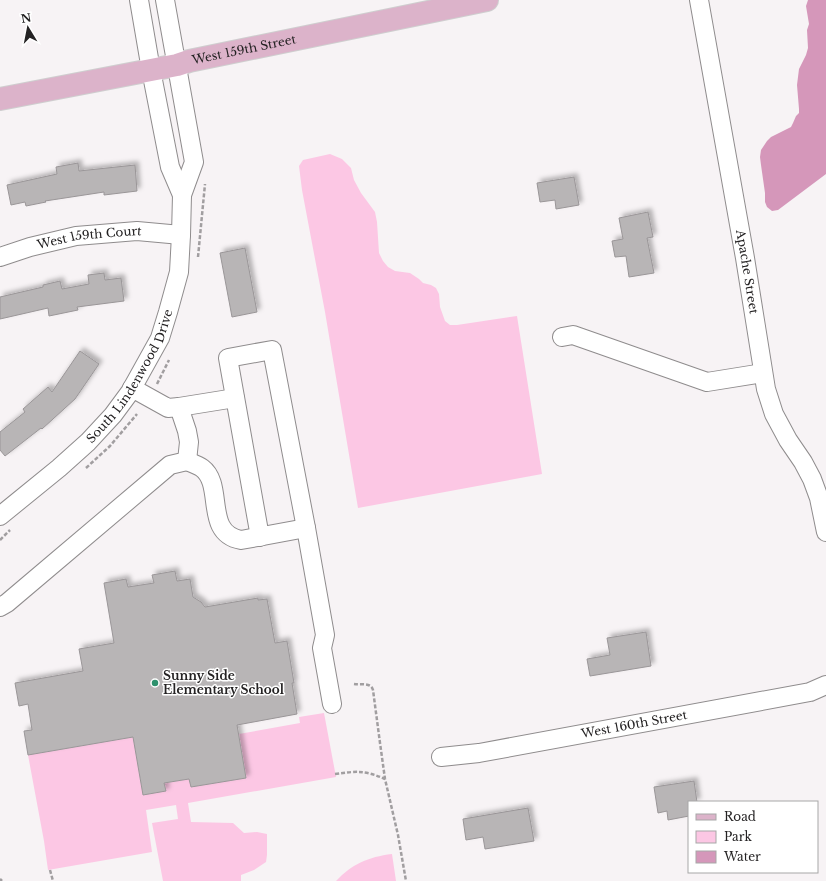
<svg xmlns="http://www.w3.org/2000/svg" width="826" height="881" font-family="'Libre Baskerville',serif">
  <defs>
    <filter id="shadow"><feDropShadow dx="3.5" dy="-3.5" stdDeviation="2" flood-color="#0004"/></filter>
  </defs>
  <rect width="100%" height="100%" fill="#f7f3f5"/>
  <g fill="#fcc7e4">
    <polygon points="330,154 342,159 351,168 354,180 361,193 375,212 377,222 379,253 383,261 388,267 395,271 410,273 419,279 423,283 431,285 436,288 439,294 440,307 445,321 450,325 457,325 517,316 542,474 358,508 325,312 302,190 299,166 303,160"/>
    <polygon points="324,713 336,777 188,803 191,822 233,823 244,833 257,832 267,834 267,855 266,862 254,870 241,875 241,881 163,881 152,823 178,819 176,805 146,810 152,852 48,870 44,841 28,755 133,737 143,795 165,791 164,783 189,779 191,787 246,778 239,734 300,723 299,717"/>
    <path d="M 392,854 L 396,881 L 336,881 C 352,864 368,857 392,854 Z"/>
  </g>
  <polygon fill="#d597ba" points="808,0 826,0 826,174 778,210 772,211 767,207 765,202 765,193 761,165 760,157 761,150 767,141 771,137 791,127 793,123 796,116 799,113 799,109 797,85 799,69 806,55 808,48 807,30 809,24 806,6"/>
  <g fill="#b8b5b6" stroke="#9a9698" filter="url(#shadow)">
    <polygon points="78,163 79,171 135,165 137,191 104,195 104,192 45,201 46,202 26,206 25,202 11,205 7,185 57,174 56,167"/>
    <polygon points="574,177 579,205 556,209 555,200 540,202 537,183"/>
    <polygon points="648,212 653,237 647,238 654,273 629,277 626,256 615,257 612,241 623,239 619,218"/>
    <polygon points="245,248 257,312 232,317 220,253"/>
    <polygon points="104,273 105,280 121,278 124,301 77,307 78,310 49,316 48,308 0,319 0,297 43,287 43,285 60,281 62,289 89,284 88,275"/>
    <polygon points="80,351 99,364 75,399 42,429 41,428 5,456 0,450 0,432 25,412 23,409 48,387 52,392"/>
    <polygon points="175,571 177,581 190,579 193,597 201,602 205,607 258,598 258,600 267,599 275,643 287,641 294,683 292,683 297,714 237,725 246,778 191,787 189,779 164,783 166,791 143,795 133,737 28,755 24,731 32,730 28,704 19,706 15,683 83,671 79,649 114,643 104,583 126,579 128,587 154,583 152,575"/>
    <polygon points="646,632 651,666 590,676 587,659 610,655 607,638"/>
    <polygon points="694,781 697,802 689,802 689,816 668,820 667,811 658,813 654,787"/>
    <polygon points="528,808 534,841 485,849 483,837 466,840 463,819"/>
  </g>
  <g fill="none" stroke-linecap="round" stroke-linejoin="round">
    <g stroke="#8f8c8d" stroke-width="20">
      <g id="minor">
        <polyline points="139,0 151,70 170,167 182,195"/>
        <path id="s1" d="M 699,0 L 745,258 L 766,389 L 774,414 L 788,440 L 803,462 L 812,479 L 819,498 L 826,532"/>
        <path id="s2" d="M 0,257 L 30,247 L 76,236 L 137,231 L 181,235"/>
        <polyline points="562,337 573,335 707,382 763,373"/>
        <polyline points="179,407 235,398"/>
        <path d="M 187,461 C 192,463 198,465 202,468 C 225,485 203,533 241,540 L 306,528"/>
        <path id="s3" d="M 0,516 L 59,468 L 88,442 L 113,415 L 130,392 L 160,338 L 168,312 L 179,272 L 181,235 L 182,195 L 194,162 L 165,0"/>
        <polyline points="260,537 228,358 272,350 306,528 325,635 322,648 332,704"/>
        <polyline points="0,607 7,603 170,465 187,461 189,442 187,431 179,407 168,408 132,388"/>
        <path id="s4" d="M 441,757 L 479,753 L 810,692 L 826,685"/>
      </g>
    </g>
    <g stroke="#cfcecf" stroke-width="24">
      <g id="major">
        <path id="s5" d="M 0,99 L 151,70 L 177,65 L 189,61 L 487,0"/>
      </g>
    </g>
    <g stroke="#a19ea0" stroke-width="2.5" stroke-dasharray="4 2" stroke-linecap="butt">
      <polyline points="198,257 205,184"/>
      <polyline points="157,384 169,360"/>
      <polyline points="86,468 110,446 137,414"/>
      <polyline points="0,540 10,530"/>
      <path d="M 354,684 C 361,685 371,682 373,690 L 380,743 L 385,779 L 398,835 L 406,881"/>
      <path d="M 335,774 C 358,771 364,770 385,779"/>
      <polyline points="50,870 53,881"/>
      <polyline points="0,879 2,881"/>
    </g>
    <use href="#minor" stroke="#fff" stroke-width="18"/>
    <use href="#major" stroke="#dcb3ca" stroke-width="22"/>
  </g>
  <circle fill="#2d916d" stroke="#fff" stroke-width="1.5" cx="155" cy="683" r="4"/>
  <g text-anchor="middle" stroke-width="3" stroke-linejoin="round" paint-order="stroke">
    <g font-size="12" fill="#242223" stroke="#fff">
      <text dy="4" stroke="none"><textPath href="#s5" startOffset="249">West 159th Street</textPath></text>
      <text dy="4" stroke="none"><textPath href="#s2" startOffset="92">West 159th Court</textPath></text>
      <text dy="4" stroke="none"><textPath href="#s1" startOffset="276">Apache Street</textPath></text>
      <text dy="4" stroke="none"><textPath href="#s3" startOffset="194">South Lindenwood Drive</textPath></text>
      <text dy="4" stroke="none"><textPath href="#s4" startOffset="196">West 160th Street</textPath></text>
    </g>
    <g font-size="12" font-weight="bold" fill="#242223" stroke="#fff" text-anchor="start">
      <text x="163" y="680">Sunny Side<tspan x="163" dy="14">Elementary School</tspan></text>
    </g>
  </g>
  <rect x="688" y="801" width="130" height="72" fill="#ffffff" stroke="#a7a7a7"/>
  <rect x="696" y="814" width="20" height="6" fill="#dcb3ca" stroke="#a7a7a7"/>
  <text x="724" y="821" font-size="12" fill="#242223">Road</text>
  <rect x="696" y="831" width="20" height="12" fill="#fcc7e4" stroke="#a7a7a7"/>
  <text x="724" y="841" font-size="12" fill="#242223">Park</text>
  <rect x="696" y="851" width="20" height="12" fill="#d597ba" stroke="#a7a7a7"/>
  <text x="724" y="861" font-size="12" fill="#242223">Water</text>
  <g transform="translate(28 28) rotate(350)" stroke="#ffffff" stroke-width="3" paint-order="stroke">
  <path d="M0-3L7 15L0 10L-7 15Z" fill="#242223"/>
  <text y="-6" font-size="11" font-weight="bold" text-anchor="middle" fill="#242223">N</text>
  </g>
</svg>
